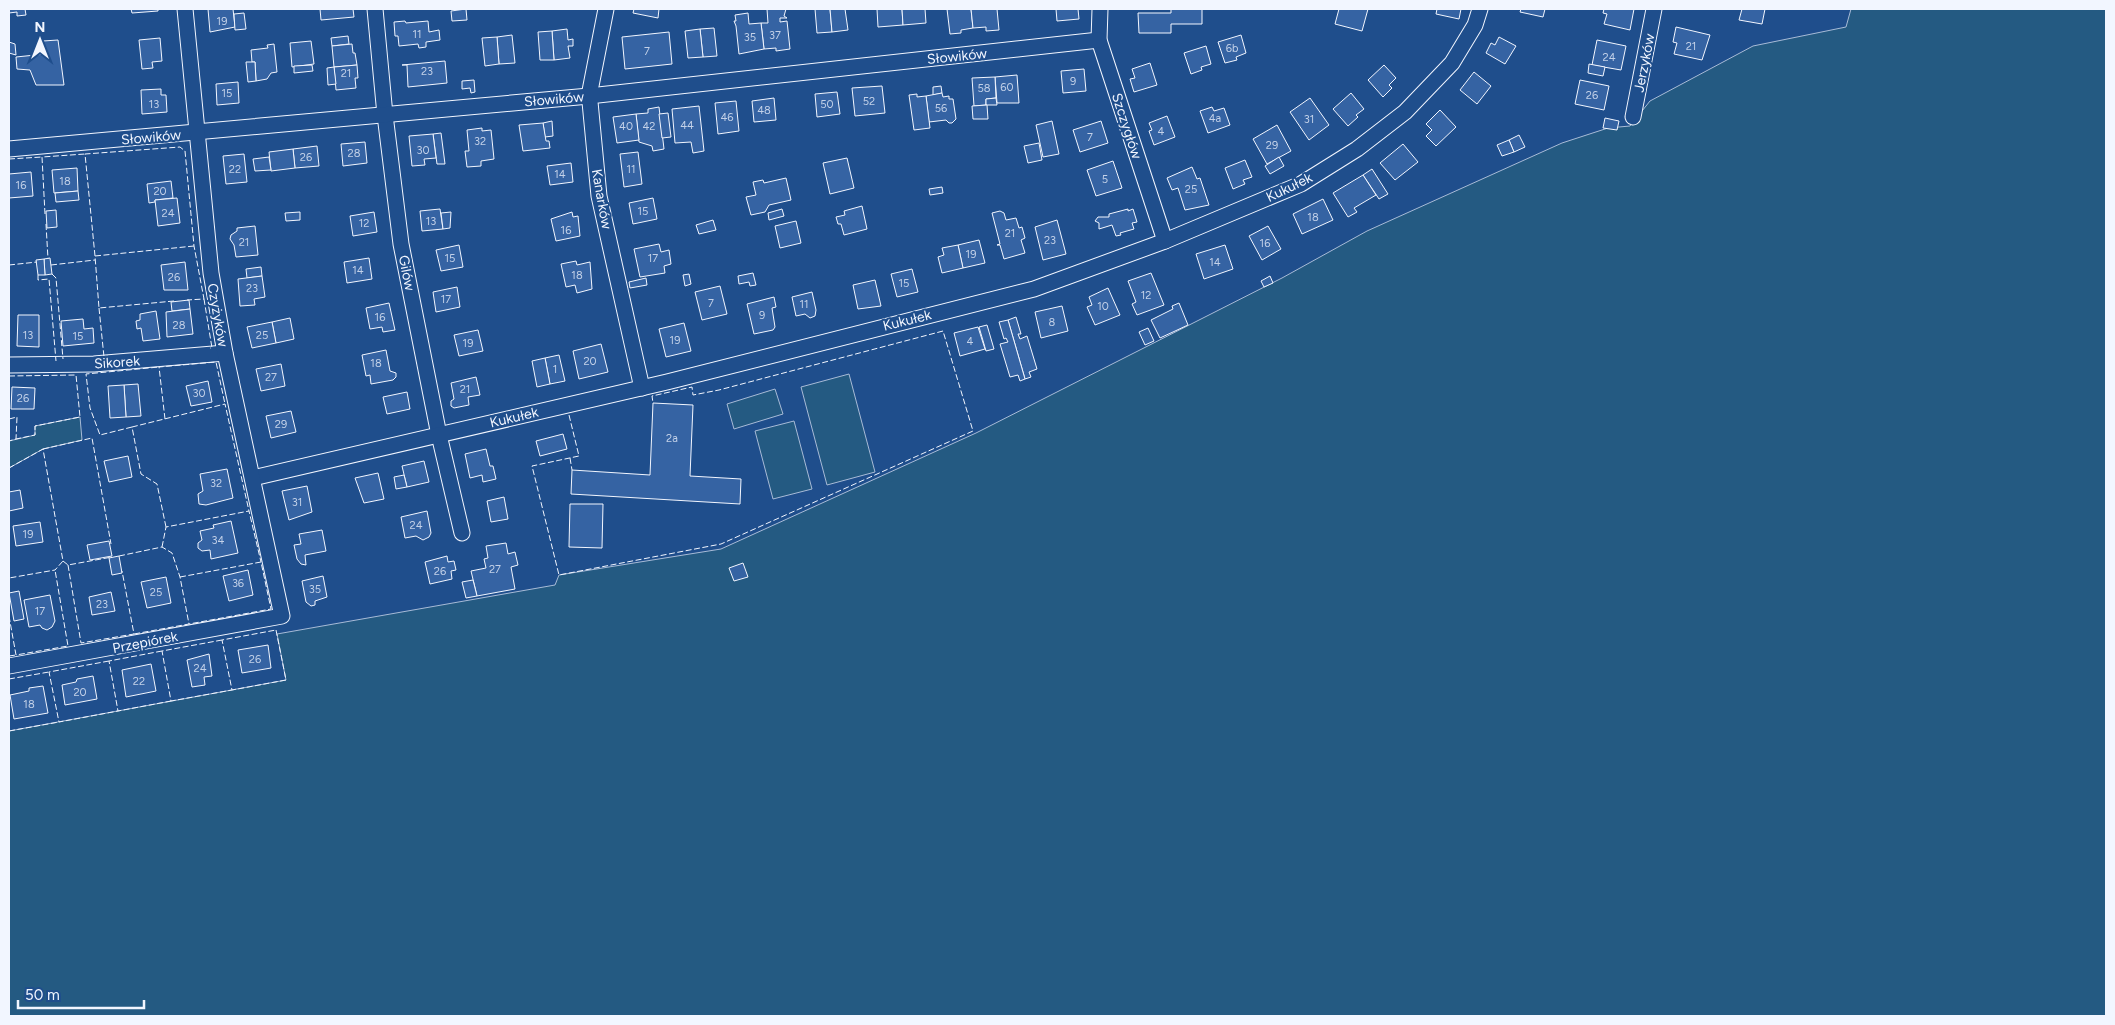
<svg xmlns="http://www.w3.org/2000/svg" width="2115" height="1025" font-family="Figtree,sans-serif">
  <rect width="100%" height="100%" fill="#1f4e8c"/>
  <g fill="#245a82" stroke="#a8bbd7">
    <polygon points="1851,9 2106,9 2106,1016 9,1016 9,731 286,680 277,634 555,585 559,575 721,549 976,433 1282,278 1367,231 1562,143 1608,128 1630,126 1650,101 1753,46 1846,27"/>
    <polygon points="849,374 875,472 827,485 801,387"/>
    <polygon points="775,389 783,414 734,429 727,404"/>
    <polygon points="80,417 82,440 43,449 9,468 9,441 35,435 35,426"/>
    <polygon points="794,421 812,489 773,499 755,431"/>
  </g>
  <g fill="#3563a3" stroke="#f2f6ff">
    <polygon points="9,9 25,9 26,15 17,16 17,12 9,13"/>
    <polygon points="131,9 158,9 158,11 132,13"/>
    <polygon points="208,9 233,9 235,27 210,32"/>
    <polygon points="320,9 353,9 354,17 321,20"/>
    <polygon points="466,9 467,20 452,21 451,11"/>
    <polygon points="634,9 659,9 658,18 633,13"/>
    <polygon points="767,9 786,9 784,16 787,18 780,18 780,22 787,21 790,49 776,51 776,48 764,49 761,23 768,23"/>
    <polygon points="815,9 830,9 832,32 817,33"/>
    <polygon points="830,9 845,9 848,30 832,32"/>
    <polygon points="877,9 902,9 903,25 878,27"/>
    <polygon points="902,9 925,9 926,23 903,25"/>
    <polygon points="947,9 971,9 973,28 961,30 961,33 950,34"/>
    <polygon points="971,9 997,9 999,30 986,31 986,27 973,28"/>
    <polygon points="1056,9 1078,9 1079,19 1057,21"/>
    <polygon points="1171,9 1202,9 1202,24 1171,24 1171,33 1139,33 1138,13 1171,13"/>
    <polygon points="1339,9 1368,9 1362,31 1335,24"/>
    <polygon points="1437,9 1461,9 1459,19 1436,14"/>
    <polygon points="1521,9 1545,9 1543,17 1520,12"/>
    <polygon points="1604,9 1634,9 1630,30 1604,24 1607,14 1603,13"/>
    <polygon points="1742,9 1765,9 1762,24 1739,20"/>
    <polygon points="244,13 246,29 235,30 234,14"/>
    <polygon points="748,13 749,24 761,23 764,49 739,54 736,26 734,21 736,21 735,15"/>
    <polygon points="405,21 406,23 428,21 429,32 439,30 440,40 426,42 426,47 419,48 418,44 399,46 398,36 395,36 394,22"/>
    <polygon points="1676,27 1710,35 1702,60 1674,54 1677,43 1673,42"/>
    <polygon points="714,28 717,56 703,57 700,29"/>
    <polygon points="567,29 568,40 573,39 573,46 568,46 570,58 554,60 552,31"/>
    <polygon points="700,29 703,57 688,58 685,31"/>
    <polygon points="552,31 554,60 540,60 538,32"/>
    <polygon points="669,32 672,64 625,69 622,37"/>
    <polygon points="512,35 515,63 499,64 497,37"/>
    <polygon points="1241,35 1246,53 1236,57 1237,60 1225,63 1218,42"/>
    <polygon points="348,36 349,44 332,46 331,38"/>
    <polygon points="497,37 499,64 485,66 482,38"/>
    <polygon points="1499,37 1516,46 1505,64 1486,53 1491,43 1495,45"/>
    <polygon points="160,38 162,61 152,62 153,68 142,69 139,40"/>
    <polygon points="58,40 64,85 36,85 30,70 17,69 16,57 45,54 43,41"/>
    <polygon points="1597,40 1626,46 1621,70 1592,65"/>
    <polygon points="311,41 314,64 292,67 290,43"/>
    <polygon points="9,42 15,44 16,55 9,53"/>
    <polygon points="274,44 277,72 271,73 267,79 256,81 255,62 252,62 251,50 268,48 267,45"/>
    <polygon points="352,44 353,53 355,53 357,65 334,67 332,46"/>
    <polygon points="1206,46 1211,64 1201,67 1202,70 1191,74 1184,53"/>
    <polygon points="445,61 447,83 408,87 407,65 402,65"/>
    <polygon points="246,62 255,62 256,81 248,82"/>
    <polygon points="1150,63 1157,85 1134,92 1130,79 1135,78 1132,69"/>
    <polygon points="1589,64 1605,67 1603,76 1588,73"/>
    <polygon points="312,65 313,71 294,73 294,66"/>
    <polygon points="357,65 358,78 355,78 356,88 336,90 334,67"/>
    <polygon points="1384,65 1396,78 1389,85 1392,88 1383,97 1368,80"/>
    <polygon points="334,67 336,84 328,85 327,68"/>
    <polygon points="1084,69 1086,91 1063,93 1061,71"/>
    <polygon points="1474,72 1491,86 1477,104 1460,90"/>
    <polygon points="1017,75 1019,103 997,103 995,77"/>
    <polygon points="995,77 996,98 986,99 986,105 974,106 972,78"/>
    <polygon points="474,80 475,92 471,93 470,88 462,89 462,81"/>
    <polygon points="1580,80 1609,86 1604,110 1575,104"/>
    <polygon points="238,82 239,103 217,105 216,84"/>
    <polygon points="882,86 885,113 855,116 852,88"/>
    <polygon points="941,86 942,93 933,95 933,87"/>
    <polygon points="161,89 161,95 166,95 167,112 142,114 141,90"/>
    <polygon points="837,92 840,114 817,117 815,94"/>
    <polygon points="942,93 943,97 949,96 949,99 953,99 956,119 952,123 949,123 946,120 929,122 926,96"/>
    <polygon points="1351,93 1364,109 1356,115 1358,117 1348,126 1333,109"/>
    <polygon points="917,94 917,97 926,96 930,128 914,130 909,95"/>
    <polygon points="774,98 776,120 754,122 752,101"/>
    <polygon points="996,98 997,105 986,105 986,99"/>
    <polygon points="1310,98 1329,125 1309,140 1290,112"/>
    <polygon points="736,101 739,131 718,134 715,103"/>
    <polygon points="987,105 988,119 973,119 972,106"/>
    <polygon points="699,106 704,151 693,153 691,142 675,143 672,109"/>
    <polygon points="659,107 664,149 653,151 652,146 639,142 636,114 648,113 648,109"/>
    <polygon points="1212,107 1214,111 1224,108 1230,125 1208,133 1200,111"/>
    <polygon points="1440,110 1456,127 1436,146 1426,136 1432,130 1426,124"/>
    <polygon points="668,113 671,137 662,138 659,114"/>
    <polygon points="636,114 639,140 617,143 613,117"/>
    <polygon points="1167,116 1175,137 1154,145 1149,131 1152,130 1149,123"/>
    <polygon points="1605,118 1619,121 1617,130 1603,128"/>
    <polygon points="552,121 553,136 545,137 543,123"/>
    <polygon points="1052,121 1059,154 1043,157 1036,125"/>
    <polygon points="1101,121 1108,143 1080,152 1073,130"/>
    <polygon points="543,123 546,141 549,141 550,148 523,151 519,125"/>
    <polygon points="1277,125 1291,151 1267,164 1253,139"/>
    <polygon points="482,128 482,131 491,130 494,159 481,161 481,166 467,167 465,151 469,151 467,130"/>
    <polygon points="441,133 445,164 437,164 433,134"/>
    <polygon points="433,134 436,158 424,159 425,165 412,166 409,136"/>
    <polygon points="1519,135 1525,147 1514,152 1509,140"/>
    <polygon points="1509,140 1514,152 1502,156 1497,145"/>
    <polygon points="365,142 367,163 343,166 341,144"/>
    <polygon points="1039,143 1042,160 1028,163 1024,146"/>
    <polygon points="1403,144 1418,162 1395,180 1380,163"/>
    <polygon points="317,146 319,166 295,168 293,149"/>
    <polygon points="293,149 295,168 271,171 269,152"/>
    <polygon points="638,152 642,184 624,187 620,154"/>
    <polygon points="244,154 247,182 226,184 223,156"/>
    <polygon points="269,157 271,170 255,171 253,159"/>
    <polygon points="1279,157 1284,166 1270,174 1265,166"/>
    <polygon points="847,158 854,188 830,194 823,163"/>
    <polygon points="1245,160 1252,177 1243,180 1245,184 1233,189 1225,168"/>
    <polygon points="1113,161 1122,188 1096,196 1087,170"/>
    <polygon points="571,163 573,182 550,185 547,166"/>
    <polygon points="1192,167 1197,179 1200,178 1209,205 1185,210 1178,188 1172,190 1167,178"/>
    <polygon points="77,168 78,191 54,193 52,170"/>
    <polygon points="1372,169 1388,194 1379,199 1363,175"/>
    <polygon points="31,172 33,196 9,198 9,174"/>
    <polygon points="1363,175 1376,195 1354,208 1357,212 1348,217 1333,193"/>
    <polygon points="786,178 791,200 769,205 765,212 751,215 746,197 756,195 753,182 763,180 764,183"/>
    <polygon points="171,181 173,198 155,200 155,202 149,203 147,184"/>
    <polygon points="942,187 943,193 930,195 929,189"/>
    <polygon points="78,191 79,200 56,202 55,193"/>
    <polygon points="177,198 180,223 158,226 155,200"/>
    <polygon points="653,198 657,219 633,224 629,203"/>
    <polygon points="1323,199 1333,220 1302,234 1293,214"/>
    <polygon points="862,206 867,229 844,235 841,224 838,224 836,217 845,215 844,211"/>
    <polygon points="440,209 443,229 422,231 420,211"/>
    <polygon points="782,209 784,216 769,220 768,213"/>
    <polygon points="1128,209 1128,211 1133,209 1137,222 1132,223 1134,229 1120,233 1121,235 1116,236 1112,225 1099,229 1099,223 1095,221 1098,217 1109,217 1109,214"/>
    <polygon points="56,210 57,227 47,228 46,211"/>
    <polygon points="1000,211 1004,213 1006,220 1016,218 1019,228 1022,227 1025,238 1021,240 1025,253 1004,259 1000,245 997,245 1000,244 992,213"/>
    <polygon points="300,212 300,220 286,221 285,213"/>
    <polygon points="374,212 377,232 353,236 350,216"/>
    <polygon points="451,212 450,228 443,229 441,213"/>
    <polygon points="572,212 573,217 578,216 580,236 556,241 551,219"/>
    <polygon points="713,220 716,230 699,234 696,225"/>
    <polygon points="1057,220 1066,254 1043,260 1035,227"/>
    <polygon points="796,221 801,243 780,248 775,226"/>
    <polygon points="255,226 258,255 236,257 234,245 230,239 231,235 237,231 237,228"/>
    <polygon points="1268,226 1281,249 1262,260 1249,236"/>
    <polygon points="979,240 985,263 963,268 958,245"/>
    <polygon points="659,244 661,252 669,250 671,264 664,266 665,273 640,277 634,249"/>
    <polygon points="459,245 463,267 441,271 436,250"/>
    <polygon points="958,245 963,268 942,273 938,257 944,255 942,248"/>
    <polygon points="1225,245 1233,269 1204,279 1196,254"/>
    <polygon points="50,258 52,274 45,275 44,259"/>
    <polygon points="369,258 372,279 347,283 344,262"/>
    <polygon points="44,259 45,275 38,275 36,260"/>
    <polygon points="576,261 577,265 590,262 592,289 577,293 575,285 566,287 561,264"/>
    <polygon points="185,262 188,290 164,290 161,265"/>
    <polygon points="261,267 262,276 247,278 246,269"/>
    <polygon points="912,269 918,292 897,297 891,274"/>
    <polygon points="753,273 756,285 750,286 749,282 739,284 738,276"/>
    <polygon points="1151,273 1164,305 1137,315 1132,304 1136,302 1128,281"/>
    <polygon points="689,274 691,284 685,286 683,275"/>
    <polygon points="262,276 265,297 254,299 255,305 240,306 238,279"/>
    <polygon points="1270,276 1273,283 1264,287 1261,281"/>
    <polygon points="646,278 647,285 630,288 629,282"/>
    <polygon points="875,280 881,306 858,309 853,285"/>
    <polygon points="720,286 727,314 702,320 695,292"/>
    <polygon points="457,287 460,307 436,312 433,292"/>
    <polygon points="1108,288 1120,315 1095,325 1087,307 1092,305 1089,297"/>
    <polygon points="812,292 816,310 815,316 810,318 805,314 796,316 792,297"/>
    <polygon points="774,297 776,307 772,308 775,327 773,330 754,334 747,304"/>
    <polygon points="189,300 190,309 172,311 171,302"/>
    <polygon points="389,303 395,330 383,332 382,327 370,329 366,308"/>
    <polygon points="1179,303 1188,325 1160,338 1151,320 1173,309 1172,306"/>
    <polygon points="1062,306 1068,331 1041,338 1035,312"/>
    <polygon points="190,309 193,334 167,337 166,312"/>
    <polygon points="156,311 160,339 143,341 141,328 137,329 136,321 140,320 140,314"/>
    <polygon points="18,315 39,315 39,347 17,346"/>
    <polygon points="1016,317 1021,334 1018,334 1020,339 1027,336 1037,369 1029,372 1031,377 1025,379 1008,320"/>
    <polygon points="290,318 294,339 276,343 272,322"/>
    <polygon points="83,319 84,329 93,328 94,343 63,346 61,321"/>
    <polygon points="1008,320 1025,379 1020,381 1018,375 1010,377 1000,344 1008,342 1006,338 1004,339 999,322"/>
    <polygon points="272,322 276,343 252,348 247,327"/>
    <polygon points="684,323 691,351 666,357 659,329"/>
    <polygon points="987,325 994,349 986,351 979,327"/>
    <polygon points="978,327 985,349 960,356 954,333"/>
    <polygon points="1148,328 1154,341 1145,345 1139,332"/>
    <polygon points="478,330 483,351 459,356 454,335"/>
    <polygon points="601,344 608,372 579,379 573,351"/>
    <polygon points="386,350 390,371 396,373 396,377 393,380 371,384 370,375 366,376 362,355"/>
    <polygon points="559,355 565,381 550,384 545,358"/>
    <polygon points="545,358 550,384 537,387 532,361"/>
    <polygon points="281,364 285,386 261,391 256,369"/>
    <polygon points="476,377 480,395 468,397 469,405 454,408 451,406 451,401 454,399 451,383"/>
    <polygon points="208,381 212,402 191,406 186,386"/>
    <polygon points="138,384 141,416 126,417 124,385"/>
    <polygon points="124,385 126,417 110,418 108,386"/>
    <polygon points="12,387 35,388 34,409 11,409"/>
    <polygon points="407,392 410,409 387,414 383,397"/>
    <polygon points="653,403 693,405 690,476 741,479 740,504 571,494 572,470 650,475"/>
    <polygon points="291,411 296,432 271,438 266,416"/>
    <polygon points="563,434 567,449 540,456 536,441"/>
    <polygon points="486,449 490,466 493,466 496,479 483,482 482,475 470,478 465,454"/>
    <polygon points="128,456 132,477 109,482 104,461"/>
    <polygon points="424,461 429,482 407,487 402,466"/>
    <polygon points="227,469 233,498 206,505 199,504 198,494 203,491 200,474"/>
    <polygon points="378,473 384,499 364,503 355,478"/>
    <polygon points="404,475 407,487 396,489 394,477"/>
    <polygon points="307,486 312,512 289,520 282,491"/>
    <polygon points="20,490 23,508 9,511 9,492"/>
    <polygon points="504,497 508,519 491,522 487,501"/>
    <polygon points="570,504 603,504 602,548 569,547"/>
    <polygon points="427,511 431,533 429,537 423,540 416,536 405,538 401,517"/>
    <polygon points="231,521 238,553 211,559 210,550 202,551 198,548 198,543 202,540 200,531 214,528 213,525"/>
    <polygon points="40,522 43,542 16,546 13,526"/>
    <polygon points="322,530 326,551 305,555 306,565 301,564 297,559 294,545 301,544 299,534"/>
    <polygon points="109,541 112,556 90,560 87,545"/>
    <polygon points="506,543 508,554 515,552 518,565 511,567 515,589 477,596 471,571 486,568 484,559 488,558 486,546"/>
    <polygon points="119,556 122,573 112,575 109,558"/>
    <polygon points="447,556 448,562 454,561 456,570 451,571 452,579 430,584 425,562"/>
    <polygon points="743,563 748,577 734,581 729,568"/>
    <polygon points="248,570 253,595 229,601 223,576"/>
    <polygon points="323,576 327,597 315,601 315,605 311,606 306,602 302,581"/>
    <polygon points="166,577 171,603 147,608 141,582"/>
    <polygon points="473,580 477,596 466,598 462,582"/>
    <polygon points="19,591 24,619 14,621 9,593"/>
    <polygon points="111,592 115,611 92,615 89,597"/>
    <polygon points="50,595 55,621 52,627 47,630 42,628 40,625 29,627 24,600"/>
    <polygon points="268,645 271,668 242,673 238,650"/>
    <polygon points="209,654 212,676 204,677 205,685 192,687 187,660"/>
    <polygon points="151,664 156,691 126,697 122,670"/>
    <polygon points="93,676 97,699 65,705 62,685 76,682 77,679"/>
    <polygon points="43,686 48,713 14,719 10,695 29,691 29,688"/>
  </g>
  <g fill="none" stroke-linecap="round" stroke-linejoin="round">
    <g stroke="#f2f6ff" stroke-width="17">
      <g id="street">
        <polyline points="375,9 385,115 401,244 439,435 462,533"/>
        <polyline points="606,9 589,96 590,102 599,196 642,388"/>
        <polyline points="1100,9 1099,40 1165,241"/>
        <polyline points="1633,117 1654,9"/>
        <polyline points="9,149 589,96 1099,40"/>
        <polyline points="9,365 94,364 225,353"/>
        <polyline points="253,478 667,382 1034,289 1165,241 1301,184 1357,149 1405,112 1452,63 1475,25 1480,9"/>
        <polyline points="9,666 282,616 225,353 211,273 185,9"/>
      </g>
    </g>
    <use href="#street" stroke="#1f4e8c" stroke-width="15"/>
    <g stroke="#f2f6ff" stroke-width="1" stroke-dasharray="6 2.5" stroke-linecap="butt">
      <polyline points="9,159 42,157"/>
      <polyline points="45,214 42,157 85,154"/>
      <polyline points="46,224 48,259"/>
      <polyline points="95,256 85,154 180,147 185,151 194,246 204,299 187,300"/>
      <polyline points="9,265 37,262"/>
      <polyline points="51,265 95,260"/>
      <polyline points="52,274 56,278 63,359"/>
      <polyline points="38,275 38,280 49,279 56,361"/>
      <polyline points="204,299 212,348 210,348"/>
      <polyline points="174,301 99,308 95,256 194,246"/>
      <polyline points="99,308 104,357 108,356"/>
      <polyline points="9,376 76,375 80,417 35,426 35,435 16,439"/>
      <polyline points="569,415 579,456 532,466 559,575 721,544 973,431 943,331 719,390 693,395 692,387 652,396 653,403"/>
      <polyline points="9,419 17,417 16,439 9,441"/>
      <polyline points="165,419 159,367 216,362 225,404"/>
      <polyline points="132,427 100,435 90,408 86,374 159,367"/>
      <polyline points="43,449 92,438 111,544"/>
      <polyline points="570,458 572,470"/>
      <polyline points="9,468 43,449 63,561 55,570 9,578"/>
      <polyline points="166,527 157,484 141,474 132,427 225,404 249,511"/>
      <polyline points="162,547 166,527 249,511 261,562"/>
      <polyline points="119,556 162,547 172,553 180,577 189,624 134,634"/>
      <polyline points="63,561 68,565 112,557"/>
      <polyline points="68,565 81,643 134,634 122,571"/>
      <polyline points="180,577 261,562 271,609 189,624"/>
      <polyline points="9,616 16,655 68,646 55,570"/>
      <polygon points="276,630 286,680 232,690 222,640"/>
      <polyline points="222,640 162,651 171,701 232,690"/>
      <polyline points="162,651 109,661 118,711 171,701"/>
      <polyline points="9,656 16,655"/>
      <polyline points="109,661 49,672 59,722 118,711"/>
      <polyline points="9,679 49,672"/>
      <polyline points="9,731 59,722"/>
    </g>
  </g>
  <g text-anchor="middle" stroke-width="4" stroke-linejoin="round" paint-order="stroke">
    <g font-size="11" fill="#c3d1e8">
      <text x="222" y="25">19</text>
      <text x="417" y="38">11</text>
      <text x="775" y="39">37</text>
      <text x="750" y="41">35</text>
      <text x="1691" y="50">21</text>
      <text x="1232" y="52">6b</text>
      <text x="647" y="55">7</text>
      <text x="1609" y="61">24</text>
      <text x="427" y="75">23</text>
      <text x="346" y="77">21</text>
      <text x="1073" y="85">9</text>
      <text x="1007" y="91">60</text>
      <text x="984" y="92">58</text>
      <text x="227" y="97">15</text>
      <text x="1592" y="99">26</text>
      <text x="869" y="105">52</text>
      <text x="154" y="108">13</text>
      <text x="827" y="108">50</text>
      <text x="941" y="112">56</text>
      <text x="764" y="114">48</text>
      <text x="727" y="121">46</text>
      <text x="1215" y="122">4a</text>
      <text x="1309" y="123">31</text>
      <text x="687" y="129">44</text>
      <text x="626" y="130">40</text>
      <text x="649" y="130">42</text>
      <text x="1161" y="135">4</text>
      <text x="1090" y="141">7</text>
      <text x="480" y="145">32</text>
      <text x="1272" y="149">29</text>
      <text x="423" y="154">30</text>
      <text x="354" y="157">28</text>
      <text x="306" y="161">26</text>
      <text x="235" y="173">22</text>
      <text x="631" y="173">11</text>
      <text x="560" y="178">14</text>
      <text x="1105" y="183">5</text>
      <text x="65" y="185">18</text>
      <text x="21" y="189">16</text>
      <text x="1191" y="193">25</text>
      <text x="160" y="195">20</text>
      <text x="643" y="215">15</text>
      <text x="168" y="217">24</text>
      <text x="1313" y="221">18</text>
      <text x="431" y="225">13</text>
      <text x="364" y="227">12</text>
      <text x="566" y="234">16</text>
      <text x="1010" y="237">21</text>
      <text x="1050" y="244">23</text>
      <text x="244" y="246">21</text>
      <text x="1265" y="247">16</text>
      <text x="971" y="258">19</text>
      <text x="450" y="262">15</text>
      <text x="653" y="262">17</text>
      <text x="1215" y="266">14</text>
      <text x="358" y="274">14</text>
      <text x="577" y="279">18</text>
      <text x="174" y="281">26</text>
      <text x="904" y="287">15</text>
      <text x="252" y="292">23</text>
      <text x="1146" y="299">12</text>
      <text x="446" y="303">17</text>
      <text x="711" y="307">7</text>
      <text x="804" y="308">11</text>
      <text x="1103" y="310">10</text>
      <text x="762" y="319">9</text>
      <text x="380" y="321">16</text>
      <text x="1052" y="326">8</text>
      <text x="179" y="329">28</text>
      <text x="28" y="339">13</text>
      <text x="262" y="339">25</text>
      <text x="78" y="340">15</text>
      <text x="675" y="344">19</text>
      <text x="970" y="345">4</text>
      <text x="468" y="347">19</text>
      <text x="590" y="365">20</text>
      <text x="376" y="367">18</text>
      <text x="555" y="373">1</text>
      <text x="271" y="381">27</text>
      <text x="465" y="393">21</text>
      <text x="199" y="397">30</text>
      <text x="23" y="402">26</text>
      <text x="281" y="428">29</text>
      <text x="672" y="442">2a</text>
      <text x="216" y="487">32</text>
      <text x="297" y="506">31</text>
      <text x="416" y="529">24</text>
      <text x="28" y="538">19</text>
      <text x="218" y="544">34</text>
      <text x="495" y="573">27</text>
      <text x="440" y="575">26</text>
      <text x="238" y="587">36</text>
      <text x="315" y="593">35</text>
      <text x="156" y="596">25</text>
      <text x="102" y="608">23</text>
      <text x="40" y="615">17</text>
      <text x="255" y="663">26</text>
      <text x="200" y="672">24</text>
      <text x="139" y="685">22</text>
      <text x="80" y="696">20</text>
      <text x="29" y="708">18</text>
    </g>
    <g font-size="14" fill="#f2f6ff" stroke="#1f4e8c">
      <text transform="translate(957 56) rotate(-6)" y="5">Słowików</text>
      <text transform="translate(1644 63) rotate(-79)" y="5">Jerzyków</text>
      <text transform="translate(554 99) rotate(-5)" y="5">Słowików</text>
      <text transform="translate(1127 126) rotate(72)" y="5">Szczygłów</text>
      <text transform="translate(151 137) rotate(-5)" y="5">Słowików</text>
      <text transform="translate(1289 187) rotate(-26)" y="5">Kukułek</text>
      <text transform="translate(602 199) rotate(80)" y="5">Kanarków</text>
      <text transform="translate(407 273) rotate(79)" y="5">Gilów</text>
      <text transform="translate(218 315) rotate(80)" y="5">Czyżyków</text>
      <text transform="translate(907 320) rotate(-14)" y="5">Kukułek</text>
      <text transform="translate(117 362) rotate(-4)" y="5">Sikorek</text>
      <text transform="translate(514 417) rotate(-13)" y="5">Kukułek</text>
      <text transform="translate(145 642) rotate(-11)" y="5">Przepiórek</text>
    </g>
  </g>
  <rect width="2115" height="1025" fill="none" stroke="#f2f6ff" stroke-width="20"/>
  <g transform="translate(40 40)" stroke="#1f4e8c" stroke-width="4" paint-order="stroke">
  <path d="M0-4L9 19L0 12L-9 19Z" fill="#f2f6ff"/>
  <text y="-8" font-size="14" font-weight="bold" text-anchor="middle" fill="#f2f6ff">N</text>
  </g>
  <path d="M18 1000v8h126v-8" fill="none" stroke="#f2f6ff" stroke-width="2.5"/>
  <text x="25" y="1000" font-size="15" fill="#f2f6ff" stroke="#1f4e8c" stroke-width="4" paint-order="stroke">50 m</text>
</svg>
